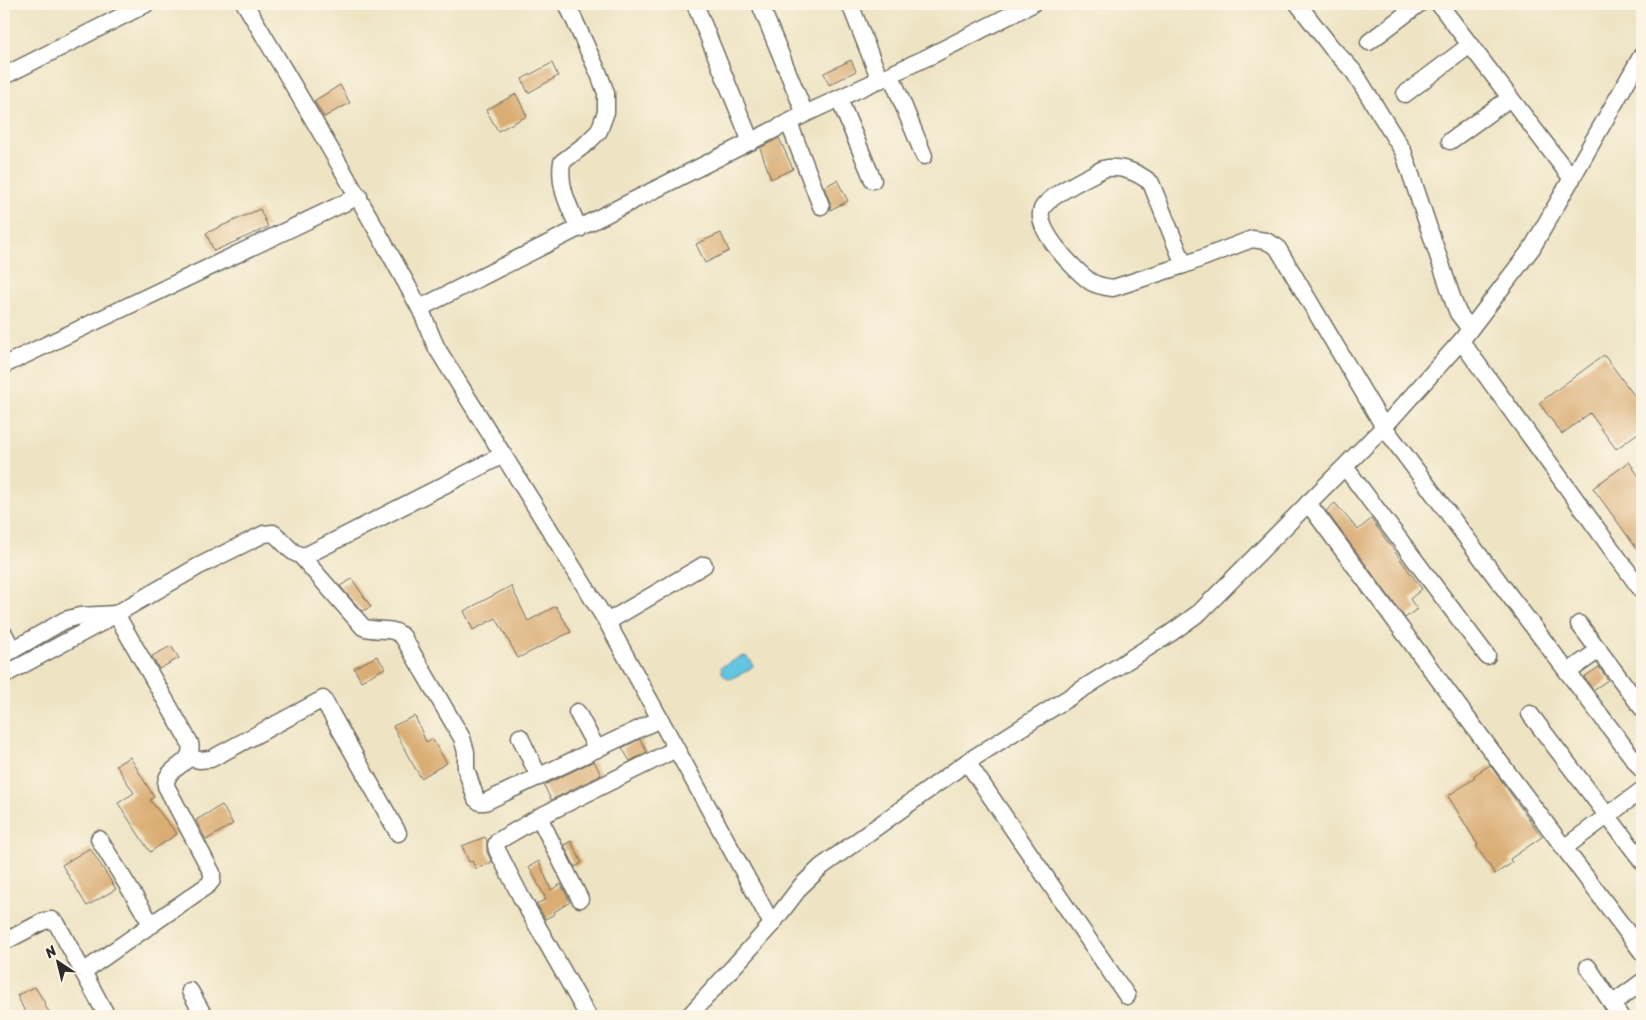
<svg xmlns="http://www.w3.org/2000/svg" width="1646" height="1020" font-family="Sriracha,sans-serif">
  <rect width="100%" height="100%" fill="#fcf5e5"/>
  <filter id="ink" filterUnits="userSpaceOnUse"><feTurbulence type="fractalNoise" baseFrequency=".02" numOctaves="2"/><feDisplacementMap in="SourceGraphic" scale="10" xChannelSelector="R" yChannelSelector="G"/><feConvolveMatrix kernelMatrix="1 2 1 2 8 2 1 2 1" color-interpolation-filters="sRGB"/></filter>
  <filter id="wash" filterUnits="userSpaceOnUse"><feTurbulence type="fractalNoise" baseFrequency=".0096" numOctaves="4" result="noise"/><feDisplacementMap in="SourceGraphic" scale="20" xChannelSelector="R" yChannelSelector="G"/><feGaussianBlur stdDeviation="1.12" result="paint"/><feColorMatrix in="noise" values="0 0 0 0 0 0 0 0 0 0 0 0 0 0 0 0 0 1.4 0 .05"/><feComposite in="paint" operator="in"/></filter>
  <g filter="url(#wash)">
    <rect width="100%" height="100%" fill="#eee4c4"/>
    <path fill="#63c5e1" stroke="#477886" d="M 746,656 L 752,662 L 753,666 L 747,671 L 730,679 C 724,677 722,674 721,667 L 740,657 Z"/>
    <g id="blocks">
      <g fill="#daad74">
        <polygon points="851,60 856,71 829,85 824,73"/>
        <polygon points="552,63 558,76 528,93 522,79"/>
        <polygon points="340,85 350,103 324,117 314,101"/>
        <polygon points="516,94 527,116 498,131 486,110"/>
        <polygon points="779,138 793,169 771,179 760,148"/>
        <polygon points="837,180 848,201 830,210 830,203 824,187"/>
        <polygon points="260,209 268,227 214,251 206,233"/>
        <polygon points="721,233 729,251 705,263 696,244"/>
        <polygon points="1604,355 1642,406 1642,430 1616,449 1590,413 1562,434 1539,403"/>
        <polygon points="1629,462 1642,481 1642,556 1593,488"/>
        <polygon points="1335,503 1358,530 1371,519 1422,589 1410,599 1417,609 1405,618 1326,511"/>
        <polygon points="352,579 371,607 362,611 340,586"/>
        <polygon points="511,586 528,621 556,606 571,632 518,658 496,618 473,630 464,611"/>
        <polygon points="171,646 179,658 159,669 152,656"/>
        <polygon points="377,656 385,668 361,681 354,668"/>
        <polygon points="1599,667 1608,680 1593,690 1584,677"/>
        <polygon points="415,716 426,742 432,739 447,763 421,778 408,756 393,726"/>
        <polygon points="640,739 647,752 630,761 622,748"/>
        <polygon points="130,757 154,797 150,800 177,834 150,852 118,803 134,793 116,765"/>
        <polygon points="594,761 601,775 551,800 544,785"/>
        <polygon points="1490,765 1542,837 1510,859 1512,863 1495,874 1476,846 1478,845 1448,796 1475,778 1473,776"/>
        <polygon points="222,805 233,824 206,840 196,820"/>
        <polygon points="485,837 487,841 487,852 492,862 476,869 472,861 469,862 462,846"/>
        <polygon points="571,841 582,863 575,867 564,845"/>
        <polygon points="90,848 116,889 87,906 62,865"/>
        <polygon points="539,861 551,890 561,884 570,902 554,912 555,914 545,919 537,904 546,899 529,867"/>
        <polygon points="35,987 45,1003 44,1004 52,1016 27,1016 17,995"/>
      </g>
    </g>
  </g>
  <g filter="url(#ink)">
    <use href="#blocks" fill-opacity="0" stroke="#6f6c61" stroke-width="1"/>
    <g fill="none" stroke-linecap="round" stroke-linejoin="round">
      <g stroke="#6f6c61" stroke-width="19">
        <g id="minor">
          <path d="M 245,4 C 304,103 363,203 418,305 C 426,319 430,336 438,350 L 607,622 L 772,924"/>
          <path d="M 567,4 L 599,74 L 606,93 L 606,112 L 599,131 L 587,143 L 562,162 C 558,187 569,206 579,229"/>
          <polyline points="695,4 751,142"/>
          <polyline points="760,4 805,114"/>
          <polyline points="850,4 880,80"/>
          <polyline points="1298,4 1331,47 1354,72 1403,151 1454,303 1458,313 1470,329"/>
          <polyline points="1439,4 1572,179"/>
          <polyline points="1369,42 1419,4"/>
          <polyline points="891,75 924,156"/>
          <polyline points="4,76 146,4"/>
          <polyline points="1405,94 1470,45"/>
          <polyline points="839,99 873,180"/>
          <polyline points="789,123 821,206"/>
          <polyline points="1450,141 1510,98"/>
          <path d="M 1184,265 L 1151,183 C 1138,172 1120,165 1103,169 C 1088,177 1049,195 1042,209 C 1033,228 1076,272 1091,282 C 1098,286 1105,287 1113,288 L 1184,265 L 1252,239 L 1266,241 L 1277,247 L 1384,427 L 1506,591 L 1642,770"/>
          <polyline points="420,308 805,114 930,56 1032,4"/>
          <polyline points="1461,341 1642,591"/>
          <polyline points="4,365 359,196"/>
          <polyline points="1345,467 1487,656"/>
          <polyline points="1308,503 1499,761 1642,952"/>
          <path d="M 301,556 L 363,627 C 376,633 392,625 403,637 L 462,738 L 466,752 L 466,769 L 476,799 L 480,802 L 485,802 L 660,719"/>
          <polyline points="607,622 704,565"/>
          <polyline points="1579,624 1642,708"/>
          <polyline points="4,634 13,650"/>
          <path d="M 4,655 L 65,620 L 80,616 L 116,614 L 190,743 C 195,768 165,764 166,786 L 212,873 L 212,880 L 208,885 L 83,972"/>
          <polyline points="1568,672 1599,650"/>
          <path d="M 4,675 L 97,625 L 199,566 L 264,534 L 273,533 C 284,540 292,558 307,555 L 503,455"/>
          <polyline points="577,712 597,749"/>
          <polyline points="1530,714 1642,861"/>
          <polyline points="520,737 539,777"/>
          <polyline points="188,758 199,760 211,759 323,699 398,833"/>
          <polyline points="967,762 1127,996"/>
          <polyline points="539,817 580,899"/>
          <polyline points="99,839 152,925"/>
          <polyline points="1564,848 1642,790"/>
          <polyline points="4,942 44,921 52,920 57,924 107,1016"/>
          <polyline points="1588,967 1620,1016"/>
          <polyline points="190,991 204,1016"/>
          <polyline points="1612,1004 1642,982"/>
          <polyline points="588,1016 521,897 497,850 496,845 498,841 539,817 676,749"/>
          <polyline points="689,1016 772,924 801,886 821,867 967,762 1171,633 1200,612 1384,427 1461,341 1532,248 1642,55"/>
        </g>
      </g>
      <use href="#minor" stroke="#fff" stroke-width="16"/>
    </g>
  </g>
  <rect width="1646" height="1020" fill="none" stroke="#fcf5e5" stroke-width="20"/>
  <g transform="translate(58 962) rotate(325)" stroke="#fcf5e5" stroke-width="4" paint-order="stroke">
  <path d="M0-4L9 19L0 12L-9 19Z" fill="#2b2b2b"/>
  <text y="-8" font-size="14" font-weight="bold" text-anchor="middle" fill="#2b2b2b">N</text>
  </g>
</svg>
